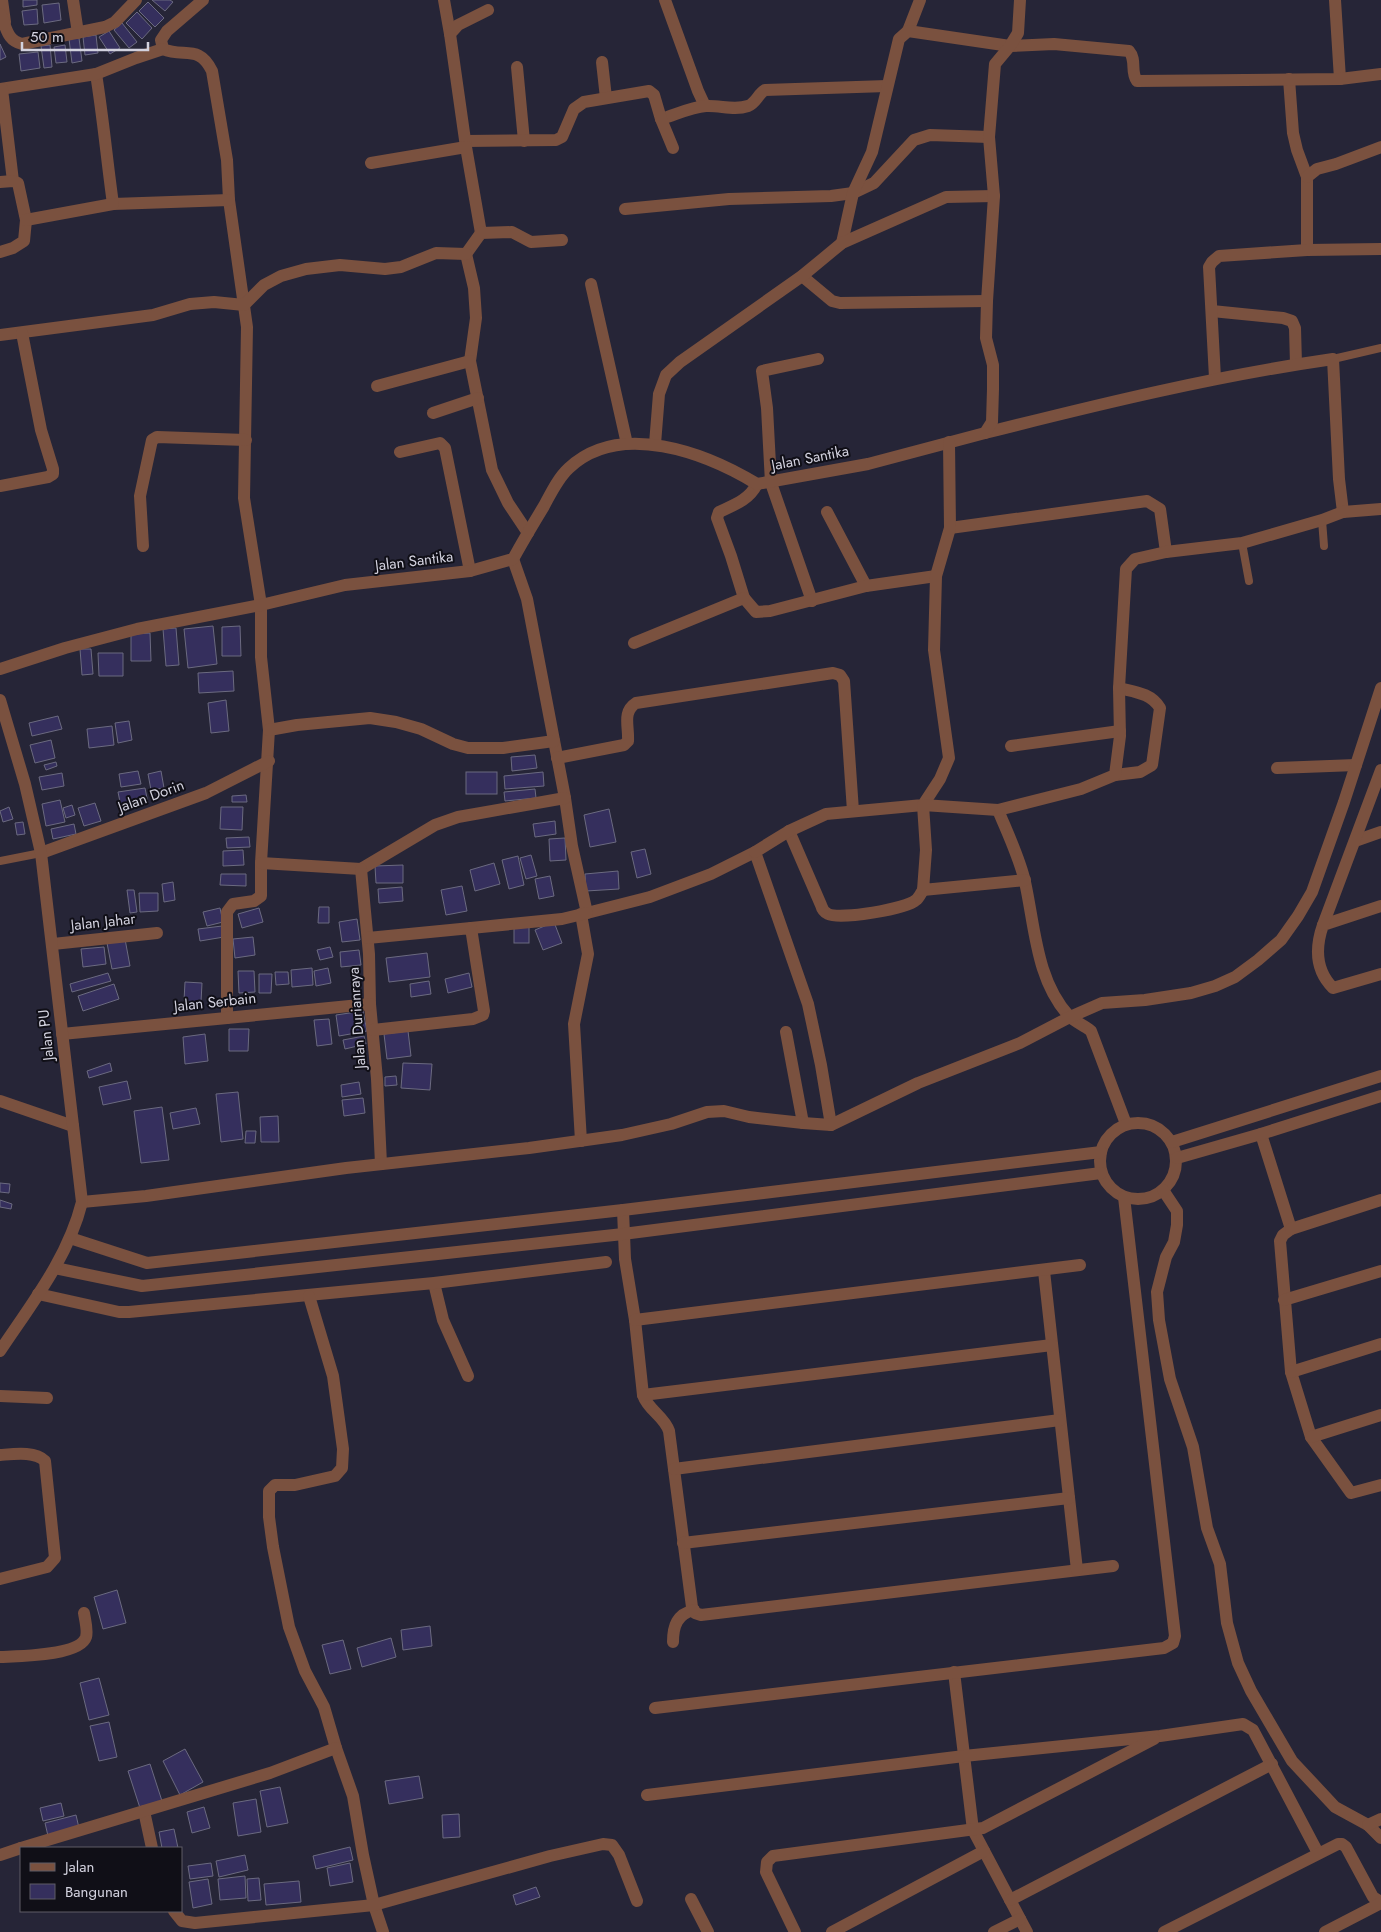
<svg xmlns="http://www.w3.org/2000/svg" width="1381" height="1932" font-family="Jost,sans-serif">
  <rect width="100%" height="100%" fill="#262537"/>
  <g fill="#352f5d" stroke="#6b6a80">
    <polygon points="23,0 37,0 37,5 23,7"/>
    <polygon points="152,0 170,0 173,2 165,11"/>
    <polygon points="148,2 164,18 155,27 139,11"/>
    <polygon points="59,3 61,20 44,23 42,5"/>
    <polygon points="37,9 38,24 24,25 22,11"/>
    <polygon points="137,12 152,28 142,39 126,23"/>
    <polygon points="122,23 137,42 129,48 114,30"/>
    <polygon points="109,31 120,48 110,54 99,37"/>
    <polygon points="96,35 98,53 85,55 83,37"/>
    <polygon points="79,38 82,61 72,63 69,39"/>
    <polygon points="0,44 6,57 0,60"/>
    <polygon points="50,45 52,67 44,68 41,46"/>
    <polygon points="65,45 67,62 56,63 54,47"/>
    <polygon points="38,52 40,68 21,71 19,54"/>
    <polygon points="213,626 217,664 188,668 184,629"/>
    <polygon points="240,626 241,656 222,656 222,627"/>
    <polygon points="176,628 179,665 166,666 163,629"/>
    <polygon points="150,633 151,661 131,661 131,634"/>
    <polygon points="80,649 91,649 93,674 82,675"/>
    <polygon points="98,653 123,653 123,676 99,676"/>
    <polygon points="233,671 234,691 199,693 198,673"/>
    <polygon points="226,700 229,731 211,733 208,703"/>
    <polygon points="58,716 62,729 32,736 29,723"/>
    <polygon points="129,721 132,740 118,743 115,723"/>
    <polygon points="112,726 114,745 89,748 87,729"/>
    <polygon points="51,740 55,758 35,763 30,745"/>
    <polygon points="535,755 537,768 512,771 511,757"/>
    <polygon points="56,762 57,766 46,770 44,765"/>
    <polygon points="138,771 141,784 121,787 119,774"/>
    <polygon points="161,771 164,788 151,790 148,774"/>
    <rect x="466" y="772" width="31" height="22"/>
    <polygon points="543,772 544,786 505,789 504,776"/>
    <polygon points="62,773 64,786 42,790 39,777"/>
    <polygon points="145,788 148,803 121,807 118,792"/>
    <polygon points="535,789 536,798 505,801 504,792"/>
    <polygon points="246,795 247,802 232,802 232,796"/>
    <polygon points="60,800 65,822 46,826 42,804"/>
    <polygon points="95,803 101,821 84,826 78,808"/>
    <polygon points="72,805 75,815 66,818 63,808"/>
    <polygon points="9,807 13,819 3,822 0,811"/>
    <polygon points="221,807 243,807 242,830 220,829"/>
    <polygon points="609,809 616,842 590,847 584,815"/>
    <polygon points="555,821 556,834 535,837 533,824"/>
    <polygon points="23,822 25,834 17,835 15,823"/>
    <polygon points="74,824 76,834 53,839 51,829"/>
    <polygon points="249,837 250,847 227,848 226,838"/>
    <polygon points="565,838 566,860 550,861 549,839"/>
    <polygon points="645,849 651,874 637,878 631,852"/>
    <polygon points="243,850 244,865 223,866 223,851"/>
    <polygon points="531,855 537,876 526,879 520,858"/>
    <polygon points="518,856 524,885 509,889 502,860"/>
    <polygon points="494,863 500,884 475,891 470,870"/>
    <polygon points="403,865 403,883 376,883 375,866"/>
    <polygon points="618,871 619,889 586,891 585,874"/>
    <polygon points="221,874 246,874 246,886 220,885"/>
    <polygon points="550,876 554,896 539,899 535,879"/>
    <polygon points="173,882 175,900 164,902 162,884"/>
    <polygon points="462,886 467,911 446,915 441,890"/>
    <polygon points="402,887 403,901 379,903 378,889"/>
    <polygon points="127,890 134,890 137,912 130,913"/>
    <polygon points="139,893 158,893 158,911 140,912"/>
    <polygon points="319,907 329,907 329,923 318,923"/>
    <polygon points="220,908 223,922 207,926 203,912"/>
    <polygon points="259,908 263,922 242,928 238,914"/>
    <polygon points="357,919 360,940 342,942 339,922"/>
    <polygon points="554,922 562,943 543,950 535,930"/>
    <rect x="514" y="925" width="15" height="18"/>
    <polygon points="222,926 224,937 200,941 198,929"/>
    <polygon points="253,937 255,955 235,958 233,939"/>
    <polygon points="125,939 130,966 112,969 107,943"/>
    <polygon points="104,947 106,964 83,967 81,949"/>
    <polygon points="330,947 333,957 320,960 317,950"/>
    <polygon points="359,950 361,965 341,967 340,952"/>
    <polygon points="427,953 430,977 389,982 386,958"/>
    <polygon points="312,968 313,985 292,987 291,970"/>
    <polygon points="328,968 331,983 316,986 314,971"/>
    <polygon points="238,971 254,971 255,992 239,993"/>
    <polygon points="275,972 288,972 289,984 276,985"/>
    <polygon points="108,973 111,981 72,992 70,984"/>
    <polygon points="469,973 472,987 448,993 445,979"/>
    <polygon points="259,974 272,974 271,993 259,993"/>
    <polygon points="429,981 431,994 411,997 410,984"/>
    <polygon points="185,982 202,983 201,1002 184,1001"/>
    <polygon points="114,984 119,999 83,1011 78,996"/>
    <polygon points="363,1011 367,1031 339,1036 336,1015"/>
    <polygon points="329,1019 332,1044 317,1046 314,1020"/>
    <polygon points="229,1029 249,1029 248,1051 229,1051"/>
    <polygon points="408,1031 411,1056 387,1059 384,1034"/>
    <polygon points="205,1034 208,1061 185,1064 183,1037"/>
    <polygon points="364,1036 366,1044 345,1049 343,1040"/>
    <polygon points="110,1063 112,1071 89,1078 87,1071"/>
    <polygon points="403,1063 432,1064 430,1090 401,1088"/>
    <polygon points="396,1076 397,1085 385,1086 385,1077"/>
    <polygon points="127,1081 131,1099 103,1105 99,1087"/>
    <polygon points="359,1082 361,1094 342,1097 341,1085"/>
    <polygon points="238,1092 243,1139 221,1142 216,1094"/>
    <polygon points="363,1098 365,1113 344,1116 342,1100"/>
    <polygon points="162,1107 169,1160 141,1163 134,1111"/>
    <polygon points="196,1108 200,1124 173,1129 170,1113"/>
    <polygon points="278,1116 279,1142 261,1142 260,1117"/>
    <polygon points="246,1131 256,1131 255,1143 245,1143"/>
    <polygon points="0,1183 10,1184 9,1193 0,1192"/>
    <polygon points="0,1200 12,1204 11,1209 0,1207"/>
    <polygon points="117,1590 126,1623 103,1629 94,1597"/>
    <polygon points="430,1626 432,1646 403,1650 401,1630"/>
    <polygon points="391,1638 396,1657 362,1667 357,1648"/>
    <polygon points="343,1640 351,1669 330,1674 322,1645"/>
    <polygon points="99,1678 109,1715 89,1720 80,1683"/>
    <polygon points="109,1722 117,1757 99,1761 90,1726"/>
    <polygon points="185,1749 203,1782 180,1795 163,1761"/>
    <polygon points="150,1764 162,1801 140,1808 128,1771"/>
    <polygon points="419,1776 423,1798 389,1804 385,1781"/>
    <polygon points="280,1787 288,1823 267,1827 260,1791"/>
    <polygon points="256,1799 261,1832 238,1836 233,1803"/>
    <polygon points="61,1803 64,1816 43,1821 40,1808"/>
    <polygon points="204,1807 210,1828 192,1833 187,1812"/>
    <polygon points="459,1814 460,1837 443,1838 442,1815"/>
    <polygon points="76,1815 79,1828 48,1836 45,1823"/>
    <polygon points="174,1829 178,1848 162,1848 159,1832"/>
    <polygon points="350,1847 353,1860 316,1869 313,1856"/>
    <polygon points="245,1855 248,1870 219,1877 216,1861"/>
    <polygon points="211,1863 213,1876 190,1879 188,1866"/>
    <polygon points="350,1863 353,1882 330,1886 327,1868"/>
    <polygon points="245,1876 246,1898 220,1900 218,1879"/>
    <polygon points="259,1878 261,1900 248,1901 247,1879"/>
    <polygon points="208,1879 212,1904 193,1908 189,1882"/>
    <polygon points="299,1881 301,1902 266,1905 264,1884"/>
    <polygon points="536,1887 540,1897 516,1905 513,1895"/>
  </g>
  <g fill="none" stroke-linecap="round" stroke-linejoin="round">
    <g stroke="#7a513f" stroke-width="8">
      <polyline points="1333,359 1381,348"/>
      <polyline points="1322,520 1324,546"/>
      <polyline points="1242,543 1249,581"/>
      <polyline points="0,861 41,853"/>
    </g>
    <g stroke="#7a513f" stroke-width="12">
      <polyline points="2,0 5,22"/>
      <polyline points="73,0 78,33"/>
      <path d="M 203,0 L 167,31 L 161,40 L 163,49 C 184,58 199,44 212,71 L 227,160 L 229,200 L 247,327 L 244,498 L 261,605 L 261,657 L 269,730 L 261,863 L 261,896 L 254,901 L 233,904 L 227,912 L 227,1018"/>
      <polyline points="444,0 450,34"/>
      <polyline points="665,0 698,91 705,106"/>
      <polyline points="1335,0 1340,79"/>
      <path d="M 0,14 C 7,27 6,40 22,44 L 105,27 L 115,22 L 136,0"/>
      <polyline points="908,31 920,0"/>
      <polyline points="602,62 606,98"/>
      <polyline points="517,67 524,141"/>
      <path d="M 96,74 C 103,117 107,161 113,204 L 229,200"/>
      <polyline points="1289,79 1293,133 1297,150 1307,177 1307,250"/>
      <polyline points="0,89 96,74 136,58 163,49"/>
      <polyline points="2,89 13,181"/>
      <path d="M 661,119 C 675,115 691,107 706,106 C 720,105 734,111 748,106 C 756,103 758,94 765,90 L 887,86"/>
      <polyline points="466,141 556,140 562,137 574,109 584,102 649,91 654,95 661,119 673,148"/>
      <polyline points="466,147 450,34 458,25 488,10"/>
      <polyline points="371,163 466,147 481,233"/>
      <polyline points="1307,177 1317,169 1336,164 1381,147"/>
      <polyline points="0,182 13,181 18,183 26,220 24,241 13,248 0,252"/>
      <polyline points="625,209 729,199 831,196 853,193 874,183 914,140 930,135 989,137"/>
      <polyline points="26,220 113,204"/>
      <path d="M 842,243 L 853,193 L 872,152 L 899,39 L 908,31 L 1010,46 L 1054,44 L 1129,51 C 1137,60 1130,72 1137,81 L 1340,79 L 1381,74"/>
      <polyline points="466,254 474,288 476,318 470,361 492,470 508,503 528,533"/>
      <polyline points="466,254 481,233 512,232 531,242 562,240"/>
      <polyline points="802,276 832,301 840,303 987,301"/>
      <polyline points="591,284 627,444"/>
      <polyline points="1212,311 1283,318 1292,321 1295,328 1296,364"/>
      <polyline points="0,335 153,315 190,304 214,302 244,305 264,285 281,276 306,269 340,265 385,269 401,267 436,253 466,254"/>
      <polyline points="1215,378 1209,267 1212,262 1219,256 1307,250 1381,249"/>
      <polyline points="377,386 470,361"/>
      <polyline points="433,413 478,398"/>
      <path d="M 985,433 C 1100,404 1215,376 1333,359 L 1339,479 L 1343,512"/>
      <polyline points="655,444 659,394 666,375 680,362 802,276 842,243 946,197 994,196"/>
      <polyline points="400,452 440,443 445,448 470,571"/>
      <polyline points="0,486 48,477 53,474 53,469 41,430 22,333"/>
      <polyline points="827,512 866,586"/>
      <polyline points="950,528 1147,501 1160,509 1166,552"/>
      <polyline points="143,546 140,496 152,440 157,437 246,440"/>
      <polyline points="513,559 527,599 565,798 572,846 587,913 650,897 711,874 755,852 808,1004 821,1065 831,1125"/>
      <path d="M 744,598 L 731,556 L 717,518 L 719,512 C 734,505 749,500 757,484"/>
      <polyline points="812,601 771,483 767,408 762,371 818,359"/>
      <polyline points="634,643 744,598 756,612 770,611 866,586 936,576"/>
      <path d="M 0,669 L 65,648 L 137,629 L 261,605 L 345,585 L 470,571 L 513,559 C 523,541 533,524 544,506 C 551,493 558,478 569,468 C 620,420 706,453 757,484 L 868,464 L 985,433 L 992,422 L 993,389 L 993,365 L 986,338 L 987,301 L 994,196 L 989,137 L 995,64 L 1010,46 L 1018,33 L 1020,0"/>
      <polyline points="269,730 297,725 370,718 396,722 421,729 453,744 468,748 503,748 554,741"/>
      <polyline points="1011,746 1120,731"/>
      <path d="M 557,758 L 624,745 L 628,741 C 629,726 622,712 636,703 L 833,673 L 840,675 L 844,681 L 853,811"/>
      <polyline points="1277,768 1356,765"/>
      <path d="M 1115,775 L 1140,772 L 1152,765 L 1160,708 C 1151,693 1135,692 1119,688"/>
      <path d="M 998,810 C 1007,832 1020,859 1025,882 C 1035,927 1036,980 1069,1016 C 1075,1022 1084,1025 1091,1031 L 1126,1124"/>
      <path d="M 789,831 L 821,905 C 822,909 824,912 828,914 C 840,920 906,909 916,900 C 919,898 921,893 923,890"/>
      <polyline points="1355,841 1381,832"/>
      <polyline points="755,852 789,831 826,814 923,805 940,779 949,758 934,650 936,576 950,528 949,442"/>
      <polyline points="41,853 206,793 269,761"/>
      <polyline points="261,863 361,869 435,825 458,817 565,798"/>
      <polyline points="361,869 369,954 370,1004 377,1079 381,1164"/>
      <polyline points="1025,880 923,890 926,850 923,805 998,810 1081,789 1115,775 1120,736 1119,688 1126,569 1135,559 1166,552 1242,543 1322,520 1343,512 1381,509"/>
      <path d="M 1381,906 L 1323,925 C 1315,948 1315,970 1333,988 L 1381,974"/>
      <polyline points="581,914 588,954 574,1024 581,1141"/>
      <polyline points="1323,925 1381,770"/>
      <polyline points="471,928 562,919 587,913"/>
      <polyline points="368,938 471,928 484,1011 483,1015 473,1019 373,1030"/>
      <polyline points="53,944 157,933"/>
      <polyline points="786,1032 803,1123"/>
      <polyline points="62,1034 370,1004"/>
      <polyline points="0,1101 73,1126"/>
      <circle cx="1138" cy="1161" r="38"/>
      <polyline points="1261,1134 1291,1229 1283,1235 1280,1241 1291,1372 1311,1437 1351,1493 1381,1485"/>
      <polyline points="1172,1142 1381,1076"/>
      <polyline points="1177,1158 1261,1134 1381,1096"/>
      <polyline points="1163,1190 1177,1211 1177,1225 1174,1242 1166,1257 1157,1292 1159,1320 1170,1379 1193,1447 1207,1528 1220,1564 1227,1623 1238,1663 1251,1691 1292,1761 1335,1807 1368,1825 1381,1838"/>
      <polyline points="82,1202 146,1196 346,1168 529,1148 622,1135 671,1124 707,1112 724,1111 749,1117 803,1123 831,1125 918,1083 1020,1043 1070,1017 1102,1003 1145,1000 1191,993 1215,986 1235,977 1258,960 1281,940 1298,916 1312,892 1344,802 1381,688"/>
      <path d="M 623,1210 L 625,1259 L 635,1320 L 643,1395 C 648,1410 664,1416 669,1431 L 692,1607 L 695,1613 L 701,1615 L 1113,1566"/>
      <polyline points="1291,1229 1381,1200"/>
      <polyline points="70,1238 147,1263 623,1210 1101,1152"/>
      <polyline points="55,1268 142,1286 623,1234 1101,1173"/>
      <polyline points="1044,1271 1077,1570"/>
      <polyline points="434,1283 443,1320 468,1376"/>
      <polyline points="38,1294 119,1312 129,1312 434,1283 606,1262"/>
      <polyline points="309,1296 333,1376 343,1449 342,1468 335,1476 295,1485 275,1485 269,1491 269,1517 273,1547 289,1627 305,1671 324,1707 336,1748 353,1796 363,1855 374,1905 383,1932"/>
      <polyline points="1284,1300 1381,1271"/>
      <polyline points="635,1320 1080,1265"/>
      <polyline points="1291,1372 1381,1344"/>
      <polyline points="643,1395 1052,1345"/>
      <polyline points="0,1396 47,1398"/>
      <polyline points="1311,1437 1381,1415"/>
      <path d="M 0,1455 C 14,1454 35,1451 45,1461 L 55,1558 L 47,1567 L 0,1579"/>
      <polyline points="674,1469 1060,1420"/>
      <polyline points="683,1543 1069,1498"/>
      <path d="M 673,1642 C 673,1626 677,1614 694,1610"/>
      <path d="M 0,1657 C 18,1656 80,1656 86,1637 C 88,1630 85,1620 84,1613"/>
      <polyline points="954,1672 973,1830 1027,1932"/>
      <polyline points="655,1708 1164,1648 1173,1643 1175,1636 1124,1197"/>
      <polyline points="647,1795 964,1756 1160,1736 1243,1724 1253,1730 1318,1853"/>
      <polyline points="144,1811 152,1848"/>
      <polyline points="1368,1825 1381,1819"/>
      <polyline points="21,1848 270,1773 336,1748"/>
      <polyline points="0,1855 21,1848"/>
      <polyline points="691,1899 708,1932"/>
      <polyline points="1010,1900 1272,1764"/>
      <polyline points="174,1911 182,1921 195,1923 374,1905 550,1856 603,1844 612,1845 619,1855 637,1901"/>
      <polyline points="795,1932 766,1872 767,1862 773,1856 983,1828 1154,1739"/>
      <polyline points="832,1932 984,1851"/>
      <polyline points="994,1932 1020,1919"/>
      <polyline points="1164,1932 1338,1844 1342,1844 1346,1847 1373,1897 1381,1902"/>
      <polyline points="1325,1932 1381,1903"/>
    </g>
    <path stroke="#7a513f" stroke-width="12" d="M 0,700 L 25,784 L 41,853 L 82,1202 C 68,1258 32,1303 0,1351"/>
  </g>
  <g text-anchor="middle" stroke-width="4" stroke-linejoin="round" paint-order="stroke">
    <g font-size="15" fill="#d3d2df" stroke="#100f17">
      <text transform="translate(810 458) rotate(-11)" y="5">Jalan Santika</text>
      <text transform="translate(414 561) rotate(-7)" y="5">Jalan Santika</text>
      <text transform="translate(151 796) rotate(-20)" y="5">Jalan Dorin</text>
      <text transform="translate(103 922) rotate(-6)" y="5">Jalan Jahar</text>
      <text transform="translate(215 1002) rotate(-6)" y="5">Jalan Serbain</text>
      <text transform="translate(357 1018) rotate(-94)" y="5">Jalan Durianraya</text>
      <text transform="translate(46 1035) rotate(-96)" y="5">Jalan PU</text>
    </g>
  </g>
  <rect x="20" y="1847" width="162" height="65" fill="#100f17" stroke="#5e5d67"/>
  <rect x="30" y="1863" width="25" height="8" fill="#7a513f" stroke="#5e5d67"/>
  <text x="65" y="1872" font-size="15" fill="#d3d2df">Jalan</text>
  <rect x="30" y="1884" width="25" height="15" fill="#352f5d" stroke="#5e5d67"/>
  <text x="65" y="1897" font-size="15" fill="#d3d2df">Bangunan</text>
  <path d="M22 42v8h126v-8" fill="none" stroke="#d3d2df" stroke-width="2.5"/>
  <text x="30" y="42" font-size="15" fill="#d3d2df" stroke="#100f17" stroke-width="4" paint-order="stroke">50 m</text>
</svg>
